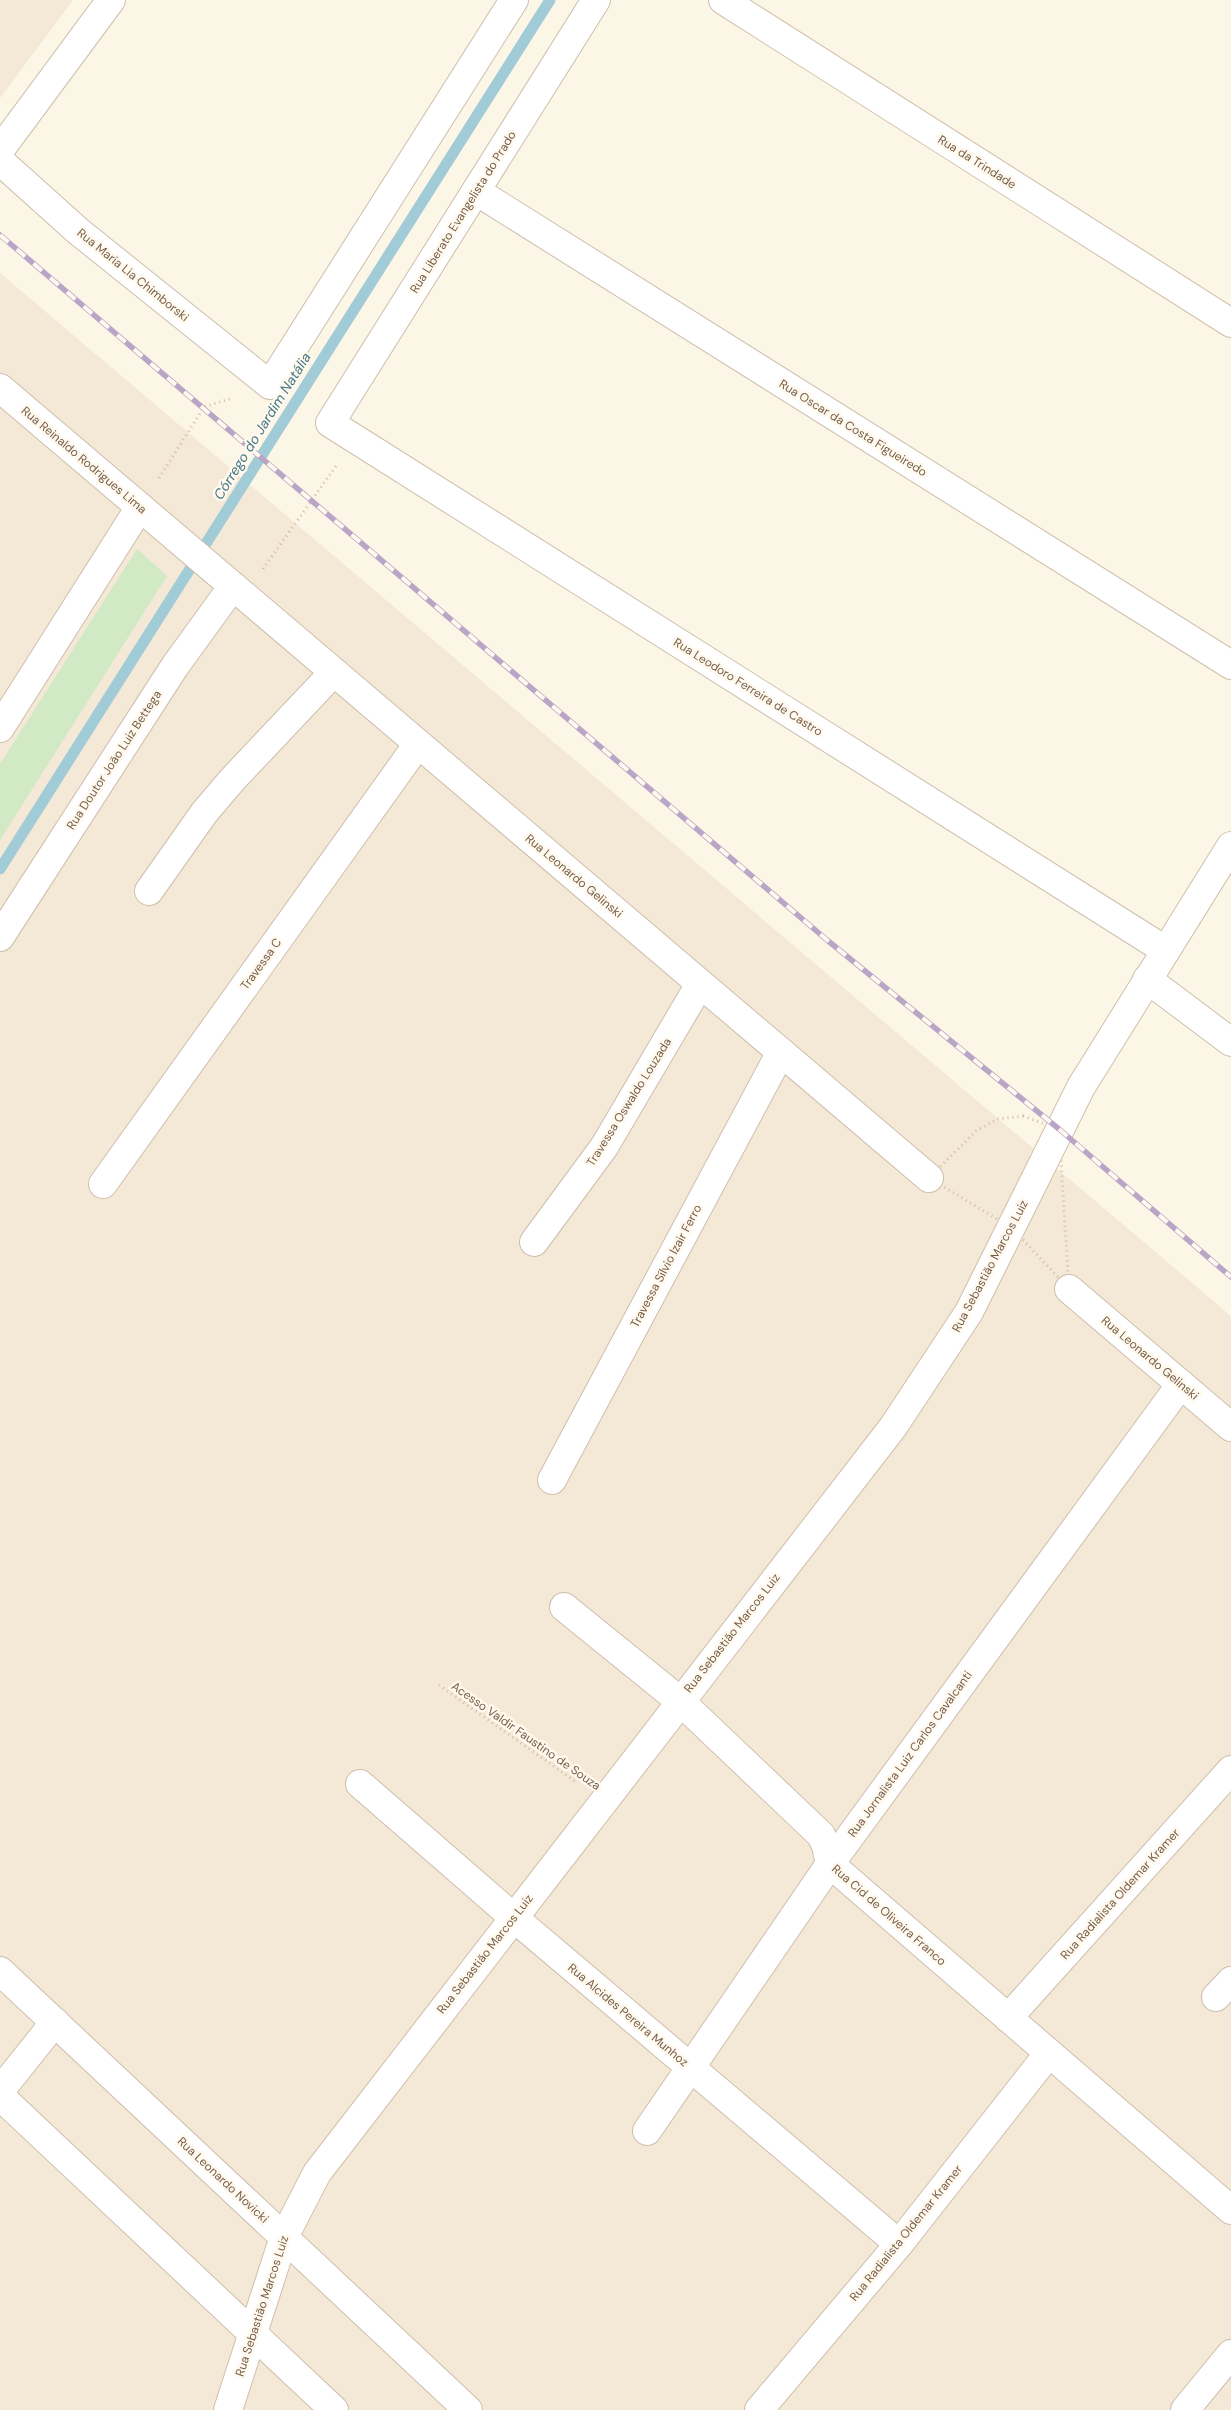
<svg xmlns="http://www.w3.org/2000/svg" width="1231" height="2410" font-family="'DM Sans',sans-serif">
  <rect width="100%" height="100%" fill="#fcf6e7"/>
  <g fill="#f4e8d6">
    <polygon points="0,0 73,0 0,98"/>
    <polygon points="0,273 1231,1316 1231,2410 0,2410"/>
  </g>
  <polygon fill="#d1eac5" points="137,549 167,576 0,840 0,764"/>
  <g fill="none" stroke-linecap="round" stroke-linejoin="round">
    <polyline stroke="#a2cbd8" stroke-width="11" points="0,869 550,0"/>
    <g stroke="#cebead" stroke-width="30">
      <g id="street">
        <polyline points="596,0 330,423 1165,950"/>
        <polyline points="0,150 111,0"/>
        <polyline points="0,161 78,231 270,385 514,0"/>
        <polyline points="476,191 1231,665"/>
        <polyline points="0,388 929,1178"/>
        <polyline points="0,728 140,507"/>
        <polyline points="149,891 204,813 232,780 334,672"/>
        <polyline points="0,937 175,666 233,586"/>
        <polyline points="1147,979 1231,1042"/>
        <polyline points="103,1184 418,744"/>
        <polyline points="534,1242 604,1147 700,984"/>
        <polyline points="1069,1289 1231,1427"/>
        <polyline points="552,1480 781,1052"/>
        <polyline points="564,1607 680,1701 821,1835 826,1846 830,1864 1231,2210"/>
        <polyline points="360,1784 513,1917 899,2244"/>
        <polyline points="0,1971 468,2410"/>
        <polyline points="1216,1997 1231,1981"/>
        <polyline points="1008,2018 1231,1770"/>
        <polyline points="0,2091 55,2022"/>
        <polyline points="0,2096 334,2410"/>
        <polyline points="647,2131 830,1864 1181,1384"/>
        <polyline points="759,2410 899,2244 1049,2053"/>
        <polyline points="1185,2410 1231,2354"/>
      </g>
    </g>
    <g stroke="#d1bfaa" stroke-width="30">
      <g id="secondary">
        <polyline points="723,0 1231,323"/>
        <polyline points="228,2410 284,2237 317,2173 893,1427 969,1312 1081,1087 1231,846"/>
      </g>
    </g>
    <g stroke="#d7baa2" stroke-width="3" stroke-dasharray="1 4" stroke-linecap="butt">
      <polyline points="159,478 204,407 232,398"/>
      <polyline points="263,569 336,466"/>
      <polygon points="1023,1116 1059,1129 1069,1289 1012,1228 929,1178 976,1131 998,1119"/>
      <polyline points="439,1685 576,1782"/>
    </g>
    <use href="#street" stroke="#fff" stroke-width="28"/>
    <use href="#secondary" stroke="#fff" stroke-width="28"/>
    <g stroke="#baa5c6" stroke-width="5.5">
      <polyline id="rail" points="0,235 827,940 1059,1129 1231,1277"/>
    </g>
    <use href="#rail" stroke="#fff9ee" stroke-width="4" stroke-dasharray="11" stroke-linecap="butt"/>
  </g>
  <g text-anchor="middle" stroke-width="5" stroke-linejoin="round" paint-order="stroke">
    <g font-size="12" fill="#765e4b" stroke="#fff9ee">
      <text transform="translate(977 162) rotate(32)" y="4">Rua da Trindade</text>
      <text transform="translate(463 212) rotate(-58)" y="4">Rua Liberato Evangelista do Prado</text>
      <text transform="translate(133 275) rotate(39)" y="4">Rua Maria Lia Chimborski</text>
      <text transform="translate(853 428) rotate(32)" y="4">Rua Oscar da Costa Figueiredo</text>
      <text transform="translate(84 460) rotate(40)" y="4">Rua Reinaldo Rodrigues Lima</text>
      <text transform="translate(748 687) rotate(32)" y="4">Rua Leodoro Ferreira de Castro</text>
      <text transform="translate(114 760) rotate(-57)" y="4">Rua Doutor João Luiz Bettega</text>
      <text transform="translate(574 876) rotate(40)" y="4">Rua Leonardo Gelinski</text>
      <text transform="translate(261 964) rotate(-54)" y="4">Travessa C</text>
      <text transform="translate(629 1102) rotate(-58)" y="4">Travessa Oswaldo Louzada</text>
      <text transform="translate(666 1266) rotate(-62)" y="4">Travessa Sílvio Izair Ferro</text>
      <text transform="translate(990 1266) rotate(-62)" y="4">Rua Sebastião Marcos Luiz</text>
      <text transform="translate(1150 1358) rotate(40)" y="4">Rua Leonardo Gelinski</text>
      <text transform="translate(732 1633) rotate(-52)" y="4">Rua Sebastião Marcos Luiz</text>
      <text transform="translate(526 1736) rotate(35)" y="4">Acesso Valdir Faustino de Souza</text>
      <text transform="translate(910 1754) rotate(-54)" y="4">Rua Jornalista Luiz Carlos Cavalcanti</text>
      <text transform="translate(1120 1894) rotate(-48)" y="4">Rua Radialista Oldemar Kramer</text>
      <text transform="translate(889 1915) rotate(41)" y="4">Rua Cid de Oliveira Franco</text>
      <text transform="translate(485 1954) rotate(-52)" y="4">Rua Sebastião Marcos Luiz</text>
      <text transform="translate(628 2015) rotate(40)" y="4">Rua Alcides Pereira Munhoz</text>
      <text transform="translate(223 2180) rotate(43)" y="4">Rua Leonardo Novicki</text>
      <text transform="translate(906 2233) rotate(-51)" y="4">Rua Radialista Oldemar Kramer</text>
      <text transform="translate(262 2306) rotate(-72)" y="4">Rua Sebastião Marcos Luiz</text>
    </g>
    <g font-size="14" font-style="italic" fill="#457889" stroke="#fff9ee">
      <text transform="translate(262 426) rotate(-58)" y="5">Córrego do Jardim Natália</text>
    </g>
  </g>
</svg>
